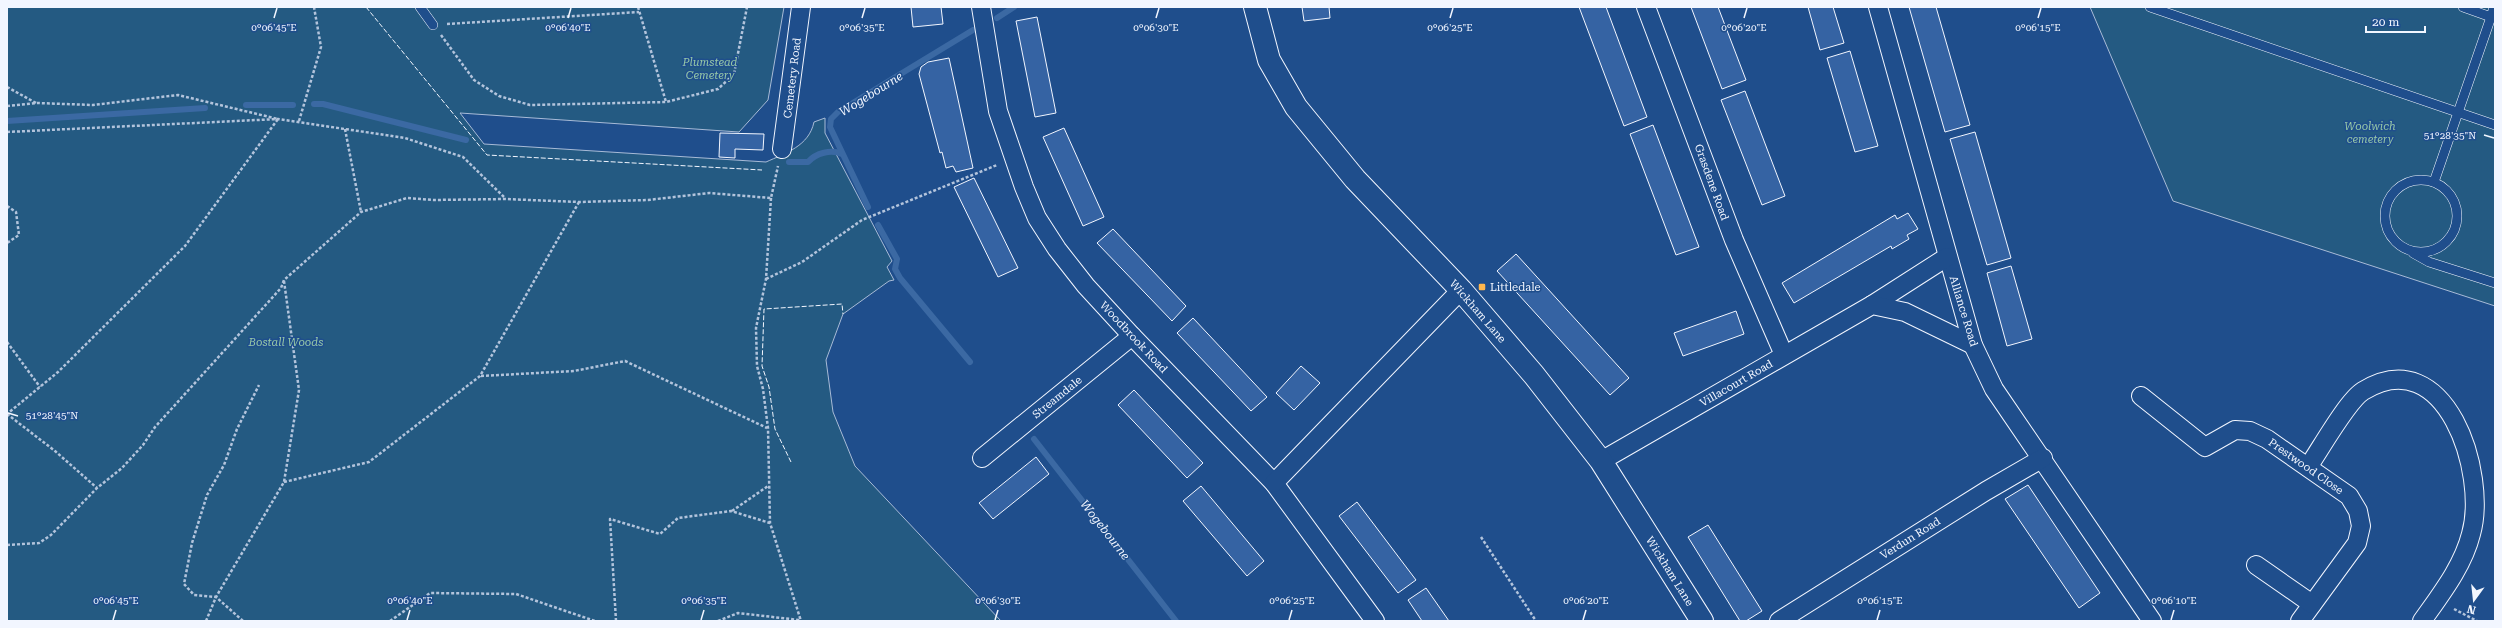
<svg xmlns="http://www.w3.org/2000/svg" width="2502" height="628" font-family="'Roboto Serif',serif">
  <rect width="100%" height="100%" fill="#1f4e8c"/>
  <g fill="#245a82" stroke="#a8bbd7">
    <path d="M 7,7 L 784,7 L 768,100 L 739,132 L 460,113 L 484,144 L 766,162 C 786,153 809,146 814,122 L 825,118 L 825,133 L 892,261 L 887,267 L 894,280 L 889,281 L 843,314 L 826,360 L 833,412 L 855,466 L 1001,621 L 7,621 Z"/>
    <polygon points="2090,7 2495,7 2495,306 2173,201"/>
  </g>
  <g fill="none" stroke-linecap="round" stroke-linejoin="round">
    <g stroke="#3b69a3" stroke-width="6">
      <polyline points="997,18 1014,7"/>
      <polyline points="314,104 323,104 466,140"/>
      <polyline points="246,105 293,105"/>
      <polyline points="7,121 205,108"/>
      <path d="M 789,162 L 808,162 C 816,153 831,149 842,154"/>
      <polyline points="868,207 830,127 831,119 838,112 973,30"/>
      <polyline points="878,225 897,259 895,269 900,278 970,362"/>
      <polyline points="1034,439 1176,621"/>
    </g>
  </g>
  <g fill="#3563a3" stroke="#f2f6ff">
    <polygon points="911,7 941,7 943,24 913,27"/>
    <polygon points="1302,7 1329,7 1330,18 1304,21"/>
    <polygon points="1579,7 1606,7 1647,117 1624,126"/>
    <polygon points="1691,7 1718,7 1746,80 1722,89"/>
    <polygon points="1808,7 1833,7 1844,43 1820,50"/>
    <polygon points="1909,7 1936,7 1970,125 1945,132"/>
    <polygon points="1037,17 1056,113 1035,117 1016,21"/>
    <polygon points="1850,51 1878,146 1855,152 1827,58"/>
    <polygon points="949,58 973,168 956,172 953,166 946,168 942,152 940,153 919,74 921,67 928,62"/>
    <polygon points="1745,91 1785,196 1762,205 1721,100"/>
    <polygon points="1653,125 1699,247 1676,255 1630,134"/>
    <polygon points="1064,128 1104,217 1083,226 1043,137"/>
    <polygon points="1975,132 2011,258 1987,265 1950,139"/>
    <polygon points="720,133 764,134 763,150 735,149 735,158 719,157"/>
    <polygon points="974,178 1018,268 998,277 954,187"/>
    <polygon points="1908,213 1918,229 1907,235 1909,239 1892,249 1891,246 1794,303 1782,283 1895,215 1897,219"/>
    <polygon points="1113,229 1186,306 1172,321 1097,243"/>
    <polygon points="1516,254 1629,378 1610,395 1497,271"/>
    <polygon points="2011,266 2032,339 2007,346 1987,273"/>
    <polygon points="1736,311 1744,334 1683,356 1674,333"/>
    <polygon points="1193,318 1267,397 1251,411 1177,333"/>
    <polygon points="1301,366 1320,383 1294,410 1276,393"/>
    <polygon points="1134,390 1203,463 1187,478 1118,405"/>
    <polygon points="1036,457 1049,474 993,519 979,503"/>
    <polygon points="2028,485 2100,593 2079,608 2005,499"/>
    <polygon points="1201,486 1264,561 1247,576 1183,501"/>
    <polygon points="1357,502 1416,580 1398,593 1339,516"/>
    <polygon points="1708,525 1762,611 1746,621 1740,621 1688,537"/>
    <polygon points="1426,588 1449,621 1422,621 1408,600"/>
  </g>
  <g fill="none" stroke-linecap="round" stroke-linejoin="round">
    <g stroke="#f2f6ff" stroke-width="10">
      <g id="service">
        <polyline points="420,7 433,25"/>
        <polyline points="2150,7 2495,125"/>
        <polyline points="2463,7 2491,17 2494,7"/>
        <circle cx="2421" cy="216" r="36"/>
        <polyline points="2434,182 2491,17 2495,18"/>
        <polyline points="2413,253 2429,262 2495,283"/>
      </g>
    </g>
    <g stroke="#f2f6ff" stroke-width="20">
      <g id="minor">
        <polyline points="981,7 998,111 1024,187 1037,218 1057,249 1086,286 1132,336 1274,483 1375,621"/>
        <polyline points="1646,7 1734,240 1784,355"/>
        <polyline points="1878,7 1973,345 1994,389 2152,621"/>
        <polyline points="782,149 801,7"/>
        <polyline points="1872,305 1947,257"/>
        <polyline points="2141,396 2205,447 2235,430 2250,431 2267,439 2349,496 2358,511 2361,526 2357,543 2300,621"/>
        <polyline points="982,458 1132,336"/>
        <polyline points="1601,461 1872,305 1905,312 1973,345"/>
        <path d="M 2308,467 C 2320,450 2347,401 2363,391 C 2446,340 2488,474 2471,534 C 2463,566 2441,594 2422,621"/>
        <polyline points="1274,483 1461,290"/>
        <polyline points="2256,565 2312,604"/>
        <polyline points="1779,621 1986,491 2043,458"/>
      </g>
    </g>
    <g stroke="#f2f6ff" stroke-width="24">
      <polyline id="primary" points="1255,7 1269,60 1296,107 1355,179 1461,290 1534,375 1601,461 1702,621"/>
    </g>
    <g stroke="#b3c4dc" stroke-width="2.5" stroke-dasharray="3 2" stroke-linecap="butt">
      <polyline points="638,7 666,102"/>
      <polyline points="447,24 639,12"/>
      <polyline points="441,35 474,80 499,96 530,105 666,102 718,89 734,74 747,7"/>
      <polyline points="7,87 36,103"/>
      <polyline points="7,106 37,103 93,105 178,95 278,119 185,246 58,372 7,414"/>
      <polyline points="299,121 321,47 314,7"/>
      <polyline points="345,129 361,212"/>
      <polyline points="7,132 278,119 405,138 463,157 505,198"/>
      <polyline points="771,198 766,279 756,328 757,366 763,389 768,428 770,523 801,621"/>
      <polyline points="7,206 16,212 19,235 7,243"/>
      <polyline points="766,279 802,262 862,220 997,165"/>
      <polyline points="7,342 40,387"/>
      <polyline points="481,376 574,371 625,361 767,428"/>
      <polyline points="7,414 55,451 97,488"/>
      <polyline points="284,482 369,462 480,376 579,202"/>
      <polyline points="732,511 768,486"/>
      <polyline points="1481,537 1536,621"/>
      <polyline points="7,545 39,543 51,535 97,488 122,468 143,445 155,427 281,288 284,280 361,212 407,198 434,200 505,199 579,202 648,200 709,193 771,198 778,166"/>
      <polyline points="2454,609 2477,621"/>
      <polyline points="206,621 216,597 284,482 299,390 284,281"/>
      <polyline points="243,621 216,597 194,595 184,584 192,543 207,495 224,465 237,429 259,385"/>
      <polyline points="390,621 430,593 516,594 595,621"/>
      <polyline points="616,621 610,519 660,534 678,518 731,511 770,523"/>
      <polyline points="718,621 738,613 799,620"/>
    </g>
    <use href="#service" stroke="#1f4e8c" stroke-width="9"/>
    <use href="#minor" stroke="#1f4e8c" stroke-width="18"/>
    <use href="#primary" stroke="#1f4e8c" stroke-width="22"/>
    <g stroke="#f2f6ff" stroke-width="1" stroke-dasharray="5 2" stroke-linecap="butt">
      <polyline points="366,7 487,155 762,170"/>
      <polyline points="791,462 775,429 769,387 762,366 764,309 842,304 843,314"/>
    </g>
  </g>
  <path fill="none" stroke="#f2f6ff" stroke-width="1.5" d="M 274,18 L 277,8M 568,18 L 571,8M 862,18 L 865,8M 1156,18 L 1159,8M 1450,18 L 1453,8M 1744,18 L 1747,8M 2038,18 L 2041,8M 2484,135 L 2494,138M 8,413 L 18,416M 113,620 L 116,610M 407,620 L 410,610M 701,620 L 704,610M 995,620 L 998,610M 1289,620 L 1292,610M 1583,620 L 1586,610M 1877,620 L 1880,610M 2171,620 L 2174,610"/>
  <rect fill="#ffb74d" stroke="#1f4e8c" stroke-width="1.5" x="1478" y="283" width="8" height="8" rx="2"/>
  <g text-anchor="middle" stroke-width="3" stroke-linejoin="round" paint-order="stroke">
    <g font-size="11" font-style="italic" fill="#97c8a6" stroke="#1f4e8c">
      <text x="710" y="66">Plumstead<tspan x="710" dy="13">Cemetery</tspan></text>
      <text x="2370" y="130">Woolwich<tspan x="2370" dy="13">cemetery</tspan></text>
      <text x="286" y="346">Bostall Woods</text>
    </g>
    <g font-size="11" fill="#f2f6ff" stroke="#1f4e8c">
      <text transform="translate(792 78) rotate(-83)" y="4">Cemetery Road</text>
      <text transform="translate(1712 182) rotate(70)" y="4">Grasdene Road</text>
      <text transform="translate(1478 311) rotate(49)" y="4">Wickham Lane</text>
      <text transform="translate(1964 311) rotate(73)" y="4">Alliance Road</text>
      <text transform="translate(1134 337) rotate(47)" y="4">Woodbrook Road</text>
      <text transform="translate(1736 383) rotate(-30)" y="4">Villacourt Road</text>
      <text transform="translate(1057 397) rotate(-39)" y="4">Streamdale</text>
      <text transform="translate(2306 466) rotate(35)" y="4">Prestwood Close</text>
      <text transform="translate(1910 538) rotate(-32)" y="4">Verdun Road</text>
      <text transform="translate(1670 571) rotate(58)" y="4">Wickham Lane</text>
    </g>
    <g font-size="11" fill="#f2f6ff" stroke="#1f4e8c" text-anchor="start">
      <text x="1490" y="291">Littledale</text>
    </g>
    <g font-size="12" font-style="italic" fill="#f2f6ff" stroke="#1f4e8c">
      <text transform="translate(871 94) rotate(-32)" y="4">Wogebourne</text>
      <text transform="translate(1105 530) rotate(52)" y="4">Wogebourne</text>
    </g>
  </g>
  <g font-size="10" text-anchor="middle" fill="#f2f6ff" stroke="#1f4e8c" stroke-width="3" stroke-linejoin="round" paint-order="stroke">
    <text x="274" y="31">0°06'45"E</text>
    <text x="568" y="31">0°06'40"E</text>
    <text x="862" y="31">0°06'35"E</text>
    <text x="1156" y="31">0°06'30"E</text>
    <text x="1450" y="31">0°06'25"E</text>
    <text x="1744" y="31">0°06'20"E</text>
    <text x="2038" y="31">0°06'15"E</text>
    <text x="2450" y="139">51°28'35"N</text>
    <text x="52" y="419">51°28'45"N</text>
    <text x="116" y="604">0°06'45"E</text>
    <text x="410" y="604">0°06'40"E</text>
    <text x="704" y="604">0°06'35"E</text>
    <text x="998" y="604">0°06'30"E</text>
    <text x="1292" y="604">0°06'25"E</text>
    <text x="1586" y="604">0°06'20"E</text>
    <text x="1880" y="604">0°06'15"E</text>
    <text x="2174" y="604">0°06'10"E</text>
  </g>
  <rect width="2502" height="628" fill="none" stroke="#f2f6ff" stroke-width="16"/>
  <g transform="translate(2474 600) rotate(195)" stroke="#1f4e8c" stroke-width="3" paint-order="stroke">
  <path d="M0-3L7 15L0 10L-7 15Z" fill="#f2f6ff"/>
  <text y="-6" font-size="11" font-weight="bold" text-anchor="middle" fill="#f2f6ff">N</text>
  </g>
  <path d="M2366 26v6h59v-6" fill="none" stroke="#f2f6ff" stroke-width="2"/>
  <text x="2372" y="26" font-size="12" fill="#f2f6ff" stroke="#1f4e8c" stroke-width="3" paint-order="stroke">20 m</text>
</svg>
